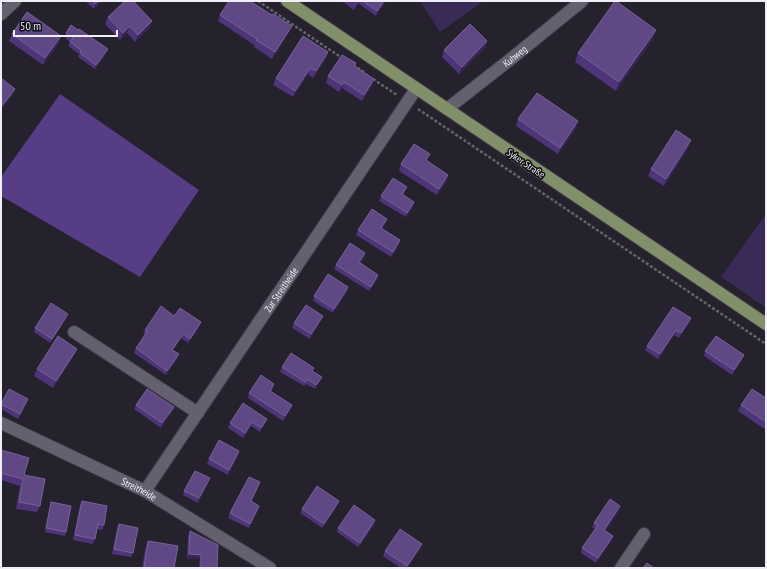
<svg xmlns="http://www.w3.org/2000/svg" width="767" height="569" font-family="'PT Sans Narrow',sans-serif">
  <rect width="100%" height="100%" fill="#25212d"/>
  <g fill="#392a56">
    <polygon points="420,1 484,1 440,32"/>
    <polygon points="766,214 766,308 721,277"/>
  </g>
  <polygon fill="#573c86" points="60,94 199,190 140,277 1,196 1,177"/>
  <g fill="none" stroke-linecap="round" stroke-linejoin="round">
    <g stroke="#403c47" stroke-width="14">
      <g id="minor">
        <polyline points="1,14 15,1"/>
        <path id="s1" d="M 447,109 L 512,58 L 582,1"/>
        <polyline points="74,332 198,413"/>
        <path id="s2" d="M 1,423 L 145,491 L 270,568"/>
        <path id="s3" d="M 145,491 L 416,89"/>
        <polyline points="621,568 644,534"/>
      </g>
    </g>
    <g stroke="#403c47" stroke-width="14">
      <polyline id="major" points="287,1 766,324"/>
    </g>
    <g stroke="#66636e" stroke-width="2.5" stroke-dasharray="3 2" stroke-linecap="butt">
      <polyline points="258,1 342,58"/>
      <polyline points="353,65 364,72"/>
      <polyline points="373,79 397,95"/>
      <polyline points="418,109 766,344"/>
    </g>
    <use href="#minor" stroke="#64606f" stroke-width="12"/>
    <use href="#major" stroke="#82906a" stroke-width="12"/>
  </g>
  <g fill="#4e3478">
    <polygon points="85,1 102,1 94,9"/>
    <polygon points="342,1 386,1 376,16 358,3 354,10"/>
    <polygon points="220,15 289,32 272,59 254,47 254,45 218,21"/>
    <polygon points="108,17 152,21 149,28 135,42 127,33 120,40 105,24"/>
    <polygon points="66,33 106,54 95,69 78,57 79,54 68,46 70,42 64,37"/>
    <polygon points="12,34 59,43 43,65 9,41"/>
    <polygon points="653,39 616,91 575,62 578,53"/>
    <polygon points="487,41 485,48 459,74 442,57 444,50"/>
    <polygon points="326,59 313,78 308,74 293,97 273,85 276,78"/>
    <polygon points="356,63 355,67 374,79 372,86 362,101 342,88 339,92 326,83 328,76"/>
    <polygon points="518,119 576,128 558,154 516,126"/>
    <polygon points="689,147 664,186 648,176 651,169"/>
    <polygon points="427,161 448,175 446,182 437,195 399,171 401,164"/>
    <polygon points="407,187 403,195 414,202 413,207 406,217 379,201 381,196"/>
    <polygon points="386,223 382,229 399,245 391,257 356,235 358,230"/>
    <polygon points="365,253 364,258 360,263 378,275 377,279 369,291 334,269 336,265"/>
    <polygon points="348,287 347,292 333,313 313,301 314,296"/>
    <polygon points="323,316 321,320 310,339 292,328 294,323"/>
    <polygon points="66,319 50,343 34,332 35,328"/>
    <polygon points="689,323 679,338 674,335 658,359 645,350 647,346"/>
    <polygon points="199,327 188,343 181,338 173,350 179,354 177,359 166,375 134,353 136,348 145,335 143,334 145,330"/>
    <polygon points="77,349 74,355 53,388 34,376 37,369"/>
    <polygon points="705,351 744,355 742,359 732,375 704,356"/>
    <polygon points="282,367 313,371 322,377 320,381 315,389 306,384 304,386 280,372"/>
    <polygon points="273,388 271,391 292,405 291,409 283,421 248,398 249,393"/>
    <polygon points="766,398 766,430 738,411 741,405"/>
    <polygon points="28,399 18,419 1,409 1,404"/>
    <polygon points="243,403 265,423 260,432 251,426 243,438 228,428 230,423"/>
    <polygon points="136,405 172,412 161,428 134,409"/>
    <polygon points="1,450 24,475 40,506 37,512 16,509 20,486 1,480"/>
    <polygon points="239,451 238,456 228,475 207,464 209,459"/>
    <polygon points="210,478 208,483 198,503 183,495 184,491"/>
    <polygon points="260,482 251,502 258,510 249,528 228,518 230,513"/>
    <polygon points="82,501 104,525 102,530 97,529 93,544 73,540 80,505"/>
    <polygon points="339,501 337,506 322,528 300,513 302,509"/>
    <polygon points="51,502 66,532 65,536 45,532"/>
    <polygon points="619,511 605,531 613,536 612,540 596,563 581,553 582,548 595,529 592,527 594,523"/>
    <polygon points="119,524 133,553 131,557 112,554 117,529"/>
    <polygon points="374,525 358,547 337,532 338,528"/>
    <polygon points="190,531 217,568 199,568 200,559 187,559 188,536"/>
    <polygon points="148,541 174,568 142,568 145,550"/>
    <polygon points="420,549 407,568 401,568 383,556 385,551"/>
  </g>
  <g fill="#362454">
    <polygon points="99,1 102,1 94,9 95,4"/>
    <polygon points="384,1 386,1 376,16 377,11"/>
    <polygon points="152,21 149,28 135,42 138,35"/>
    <polygon points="130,26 127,33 120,40 123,33"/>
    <polygon points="292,26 289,32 272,59 275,52"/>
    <polygon points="656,30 653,39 616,91 619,82"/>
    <polygon points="61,36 59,43 43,65 45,58"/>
    <polygon points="487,41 485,48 459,74 462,67"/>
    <polygon points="108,49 106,54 95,69 96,65"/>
    <polygon points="328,52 326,59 313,78 316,71"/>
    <polygon points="310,68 308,74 293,97 295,91"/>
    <polygon points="374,79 372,86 362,101 364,95"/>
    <polygon points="344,82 342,88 339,92 342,85"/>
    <polygon points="15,89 12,96 1,110 1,107"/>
    <polygon points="578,121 576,128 558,154 560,148"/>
    <polygon points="691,140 689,147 664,186 666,179"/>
    <polygon points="448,175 446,182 437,195 439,189"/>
    <polygon points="414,202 413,207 406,217 407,213"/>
    <polygon points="387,219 386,223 380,233 381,228"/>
    <polygon points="400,240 399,245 391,257 393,252"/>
    <polygon points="365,253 364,258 358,267 359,262"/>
    <polygon points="378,275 377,279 369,291 371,287"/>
    <polygon points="348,287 347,292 333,313 334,309"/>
    <polygon points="68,314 66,319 50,343 52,339"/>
    <polygon points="323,316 321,320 310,339 311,334"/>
    <polygon points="691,318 689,323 679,338 681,333"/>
    <polygon points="201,322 199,327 188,343 190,339"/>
    <polygon points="676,330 674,335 658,359 660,354"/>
    <polygon points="183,334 181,338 170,354 172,350"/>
    <polygon points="77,349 74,355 53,388 56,381"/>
    <polygon points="179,354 177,359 166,375 167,371"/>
    <polygon points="744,355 742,359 732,375 734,370"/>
    <polygon points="322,377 320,381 315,389 316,385"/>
    <polygon points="292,405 291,409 283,421 285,416"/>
    <polygon points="174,407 172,412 161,428 162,423"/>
    <polygon points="267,419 265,423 260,432 261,428"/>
    <polygon points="252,422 251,426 243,438 245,433"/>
    <polygon points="239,451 238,456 228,475 229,470"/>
    <polygon points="210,478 208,483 198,503 199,498"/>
    <polygon points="339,501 337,506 322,528 324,524"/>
    <polygon points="259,506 258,510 249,528 250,524"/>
    <polygon points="620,506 619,511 603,535 604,530"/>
    <polygon points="375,520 374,525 358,547 360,543"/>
    <polygon points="613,536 612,540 596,563 598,558"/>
    <polygon points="422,544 420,549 407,568 406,568"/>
    <polygon points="189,554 201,555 200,559 187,559"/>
  </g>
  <g fill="#604885" stroke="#766297">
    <polygon points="92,1 99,1 95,4"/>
    <polygon points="125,1 133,1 152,21 138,35 130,26 123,33 108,17"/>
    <polygon points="229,1 250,1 272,15 273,14 292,26 275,52 256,40 257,39 220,15"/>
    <polygon points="363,1 384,1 377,11"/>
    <polygon points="615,1 616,1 656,30 619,82 578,53"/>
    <polygon points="27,12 61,36 45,58 12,34"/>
    <polygon points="470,24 487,41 462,67 444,50"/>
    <polygon points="71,25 78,30 79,29 108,49 96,65 80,53 81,50 70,42 73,38 66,33"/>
    <polygon points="303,36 328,52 316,71 310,68 295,91 276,78"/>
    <polygon points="342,55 356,63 354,66 374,79 364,95 344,82 342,85 328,76"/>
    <polygon points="1,78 15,89 1,107"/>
    <polygon points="537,93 578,121 560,148 518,119"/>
    <polygon points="676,130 691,140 666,179 651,169"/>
    <polygon points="414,144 430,154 426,160 448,175 439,189 401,164"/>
    <polygon points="393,178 407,187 402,194 414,202 407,213 381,196"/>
    <polygon points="372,209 387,219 381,228 400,240 393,252 358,230"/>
    <polygon points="350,243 365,253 359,262 378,275 371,287 336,265"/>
    <polygon points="328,274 348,287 334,309 314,296"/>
    <polygon points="51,303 68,314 52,339 35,328"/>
    <polygon points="306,305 323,316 311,334 294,323"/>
    <polygon points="161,306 174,316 180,308 201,322 190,339 183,334 172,350 179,354 167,371 136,348 147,332 145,330"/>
    <polygon points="673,307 691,318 681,333 676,330 660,354 647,346"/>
    <polygon points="58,336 77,349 56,381 37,369"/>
    <polygon points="716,336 744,355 734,370 705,351"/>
    <polygon points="291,353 314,368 312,371 322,377 316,385 307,379 305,382 282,367"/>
    <polygon points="261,375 274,384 270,391 292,405 285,416 249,393"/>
    <polygon points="9,389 28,399 20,414 1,404"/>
    <polygon points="147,389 174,407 162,423 136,405"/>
    <polygon points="752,389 766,398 766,422 741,405"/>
    <polygon points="243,403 267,419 261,428 252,422 245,433 230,423"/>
    <polygon points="219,440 239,451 229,470 209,459"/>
    <polygon points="1,450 29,458 24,475 45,479 40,506 19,502 23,479 1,473"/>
    <polygon points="195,471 210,478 199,498 184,491"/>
    <polygon points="249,477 260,482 251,501 259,506 250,524 230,513"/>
    <polygon points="317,486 339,501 324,524 302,509"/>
    <polygon points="610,499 620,506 604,530 613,536 598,558 582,548 598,525 594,523"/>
    <polygon points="82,501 107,506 104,525 98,524 95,539 75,535"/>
    <polygon points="51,502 71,506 66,532 46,528"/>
    <polygon points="354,505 375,520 360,543 338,528"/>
    <polygon points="119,524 138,528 133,553 114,549"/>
    <polygon points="400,529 422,544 407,566 385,551"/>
    <polygon points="190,531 218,545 217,568 201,568 201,555 189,554"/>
    <polygon points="148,541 178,546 174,568 144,568"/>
    <polygon points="647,563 654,568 643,568"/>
  </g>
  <g text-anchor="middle" stroke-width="3" stroke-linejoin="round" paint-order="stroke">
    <g font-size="10" fill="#f0eef7" stroke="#0d0c11">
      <text dy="4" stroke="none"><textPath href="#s1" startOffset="86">Kuhweg</textPath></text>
      <text transform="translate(526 163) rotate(34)" y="4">Syker Straße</text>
      <text dy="4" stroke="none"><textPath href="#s3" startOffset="243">Zur Streitheide</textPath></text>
      <text dy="4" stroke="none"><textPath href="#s2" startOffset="153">Streitheide</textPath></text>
    </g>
  </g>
  <rect width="767" height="569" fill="none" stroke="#f0eef7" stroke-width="4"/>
  <path d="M14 30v6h103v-6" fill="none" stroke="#f0eef7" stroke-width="2"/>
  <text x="20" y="30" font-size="12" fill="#f0eef7" stroke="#0d0c11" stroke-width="3" paint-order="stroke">50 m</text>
</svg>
